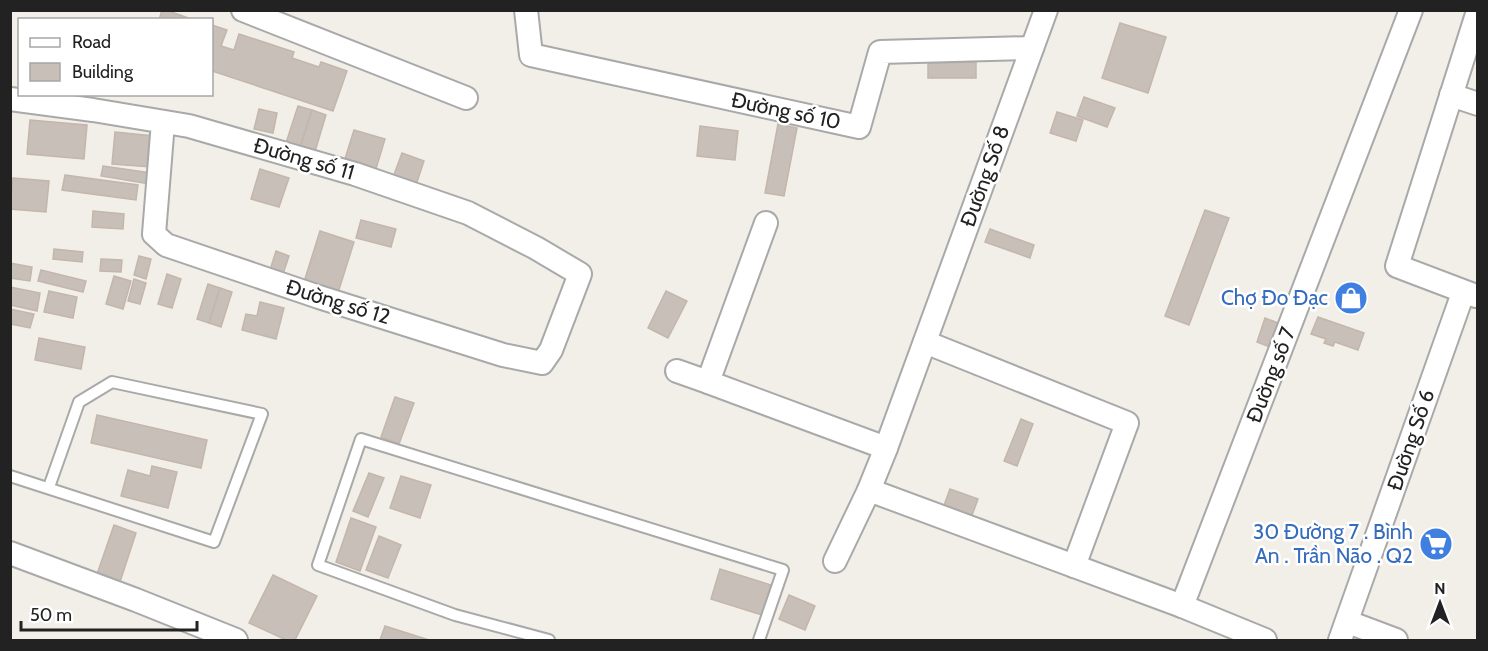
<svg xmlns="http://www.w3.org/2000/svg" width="1488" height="651" font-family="Cabin,sans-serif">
  <rect width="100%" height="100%" fill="#f2efe9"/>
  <g fill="#c7bfb8" stroke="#c4b6ab" stroke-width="1.5">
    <polygon points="162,10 166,10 194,20 159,20"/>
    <polygon points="1120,23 1166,37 1148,93 1102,78"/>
    <polygon points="212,25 227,30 221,46 234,50 239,34 294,52 292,58 319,67 321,62 347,71 333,111 212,71"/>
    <polygon points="976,62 976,78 928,78 928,63"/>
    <polygon points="1084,97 1115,108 1107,127 1077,116"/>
    <polygon points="298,106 312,110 298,154 284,149"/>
    <polygon points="259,109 277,113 273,133 254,129"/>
    <polygon points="312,110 326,115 313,158 298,154"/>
    <polygon points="1057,112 1083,120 1076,141 1050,133"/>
    <polygon points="30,120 87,125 84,159 27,154"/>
    <polygon points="778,124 797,128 784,196 765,193"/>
    <polygon points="700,126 738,131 735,160 697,156"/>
    <polygon points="354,130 385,139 375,172 344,162"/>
    <polygon points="115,132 154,136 151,167 112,164"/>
    <polygon points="402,153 424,161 415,188 392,180"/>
    <polygon points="103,166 151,173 149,184 101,176"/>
    <polygon points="260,169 289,178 279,207 251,199"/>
    <polygon points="65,175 138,185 136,200 62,190"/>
    <polygon points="13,178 49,181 46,212 10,209"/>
    <polygon points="1205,210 1229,218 1189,325 1165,316"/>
    <polygon points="93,211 124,214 123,229 92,227"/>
    <polygon points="361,220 396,229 391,247 356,238"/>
    <polygon points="990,229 1034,245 1030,258 985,242"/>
    <polygon points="320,231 354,242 337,296 303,285"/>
    <polygon points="54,249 83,252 82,262 53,259"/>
    <polygon points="276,251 289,256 283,274 270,270"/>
    <polygon points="139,256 151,259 146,279 134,275"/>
    <polygon points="101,259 122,260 121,272 100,271"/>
    <polygon points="10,263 32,267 30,281 10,278"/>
    <polygon points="41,270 86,281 83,292 38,281"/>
    <polygon points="167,274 181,279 172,308 158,304"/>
    <polygon points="114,276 131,281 123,309 106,304"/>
    <polygon points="134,279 146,283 140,304 128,301"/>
    <polygon points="208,284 220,288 209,323 197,319"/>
    <polygon points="10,287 40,293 37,311 10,305"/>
    <polygon points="220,288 232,292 221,327 209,323"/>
    <polygon points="49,291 77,297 73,318 44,312"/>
    <polygon points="666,291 687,301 668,338 648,328"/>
    <polygon points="260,302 284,308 276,339 242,330 246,314 257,316"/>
    <polygon points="10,309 34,314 30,328 10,324"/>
    <polygon points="1318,317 1364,333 1358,350 1335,342 1333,346 1324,343 1326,339 1311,334"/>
    <polygon points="1265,318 1278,323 1270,347 1257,342"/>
    <polygon points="39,338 85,347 81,369 35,360"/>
    <polygon points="395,397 414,403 399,444 381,437"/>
    <polygon points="97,415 207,440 201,468 91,443"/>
    <polygon points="1021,419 1033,424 1017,466 1004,461"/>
    <polygon points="152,466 177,472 168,508 121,496 128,470 150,476"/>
    <polygon points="369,473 384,478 368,517 353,511"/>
    <polygon points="401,476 431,485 420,518 390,508"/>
    <polygon points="950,489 978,499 971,518 943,508"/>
    <polygon points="351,518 376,527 360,571 336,562"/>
    <polygon points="114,525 136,533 119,585 96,577"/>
    <polygon points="379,536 401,545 388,578 366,570"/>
    <polygon points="720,569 771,585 762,615 711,599"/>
    <polygon points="273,575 317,596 295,640 286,640 249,623"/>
    <polygon points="789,595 815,606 805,630 779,619"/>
    <polygon points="385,626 429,640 380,640"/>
  </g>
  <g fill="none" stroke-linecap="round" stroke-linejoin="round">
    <g stroke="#a9a9a9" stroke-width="14">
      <g id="service">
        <polyline points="10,476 214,542 262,414 112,382 79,402 49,487"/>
        <polyline points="549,640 455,615 318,565 361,439 783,570 759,640"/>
      </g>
    </g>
    <g stroke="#a9a9a9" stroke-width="26">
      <g id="minor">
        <polyline points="243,10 466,98"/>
        <polyline points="526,10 531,55 859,127 880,52 1032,48"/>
        <polyline points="1451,95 1478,104"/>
        <polyline points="10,99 93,110 189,126 355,174 468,213 536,248 580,274 551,350 542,363 503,355 319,297 166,245 154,234 163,122"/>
        <polyline points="766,223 708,382 886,448"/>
        <polyline points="1476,296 1397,266 1478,11"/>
        <polyline points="925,342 1127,423 1074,566"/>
        <polyline points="677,371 708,382"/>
        <polyline points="869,490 1182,606 1265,640"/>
        <polyline points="10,553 136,600 236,640"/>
        <polyline points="835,561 869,490 886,448 1046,10"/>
        <polyline points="1182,606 1411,10"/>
        <polyline points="1348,622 1396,640"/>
        <polyline points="1340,640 1463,293"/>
      </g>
    </g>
    <use href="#service" stroke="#fff" stroke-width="10"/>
    <use href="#minor" stroke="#fff" stroke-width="22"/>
  </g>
  <defs>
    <g id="shop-disc" transform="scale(1.725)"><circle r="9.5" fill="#3f7fe0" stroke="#fff"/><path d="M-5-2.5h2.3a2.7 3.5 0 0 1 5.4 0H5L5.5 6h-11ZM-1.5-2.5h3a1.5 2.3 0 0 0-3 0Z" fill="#fff"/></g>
    <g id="supermarket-disc" transform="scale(1.725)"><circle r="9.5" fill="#3f7fe0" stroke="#fff"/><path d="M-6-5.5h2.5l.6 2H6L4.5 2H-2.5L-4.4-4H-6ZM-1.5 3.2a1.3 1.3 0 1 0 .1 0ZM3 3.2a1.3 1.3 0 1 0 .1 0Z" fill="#fff"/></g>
  </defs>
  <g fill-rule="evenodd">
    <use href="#shop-disc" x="1351" y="298"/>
    <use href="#supermarket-disc" x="1436" y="544"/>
  </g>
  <g text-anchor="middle" stroke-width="5" stroke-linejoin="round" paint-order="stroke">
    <g font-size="21" fill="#222" stroke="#fff">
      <text transform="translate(786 111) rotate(12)" y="7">Đường số 10</text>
      <text transform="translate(304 159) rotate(16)" y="7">Đường số 11</text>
      <text transform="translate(985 176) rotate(-70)" y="7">Đường Số 8</text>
      <text transform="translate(338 302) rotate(17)" y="7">Đường số 12</text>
      <text transform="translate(1271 375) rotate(-69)" y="7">Đường số 7</text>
      <text transform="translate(1411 440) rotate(-71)" y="7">Đường Số 6</text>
    </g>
    <g font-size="21" fill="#366cbe" stroke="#fff" text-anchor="end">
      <text x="1328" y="305">Chợ Đo Đạc</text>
      <text x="1413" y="539">30 Đường 7 . Bình<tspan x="1413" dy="24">An . Trần Não . Q2</tspan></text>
    </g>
  </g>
  <rect width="1488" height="651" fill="none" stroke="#222222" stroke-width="24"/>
  <rect x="18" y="18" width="195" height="78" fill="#ffffff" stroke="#a7a7a7" stroke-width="1.5"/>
  <rect x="30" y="38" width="30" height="9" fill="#ffffff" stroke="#a7a7a7" stroke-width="1.5"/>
  <text x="72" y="48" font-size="18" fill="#222222">Road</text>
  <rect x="30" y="63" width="30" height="18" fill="#c7bfb8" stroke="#a7a7a7" stroke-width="1.5"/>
  <text x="72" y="78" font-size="18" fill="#222222">Building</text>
  <g transform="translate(1440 603)" stroke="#ffffff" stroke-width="4.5" paint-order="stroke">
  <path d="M0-4.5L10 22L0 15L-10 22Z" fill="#222222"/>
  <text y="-9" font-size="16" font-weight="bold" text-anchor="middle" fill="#222222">N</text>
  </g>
  <path d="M21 621v9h176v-9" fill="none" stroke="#222222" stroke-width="3"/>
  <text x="30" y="621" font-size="18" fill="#222222" stroke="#ffffff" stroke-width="4.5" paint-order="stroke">50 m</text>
</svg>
